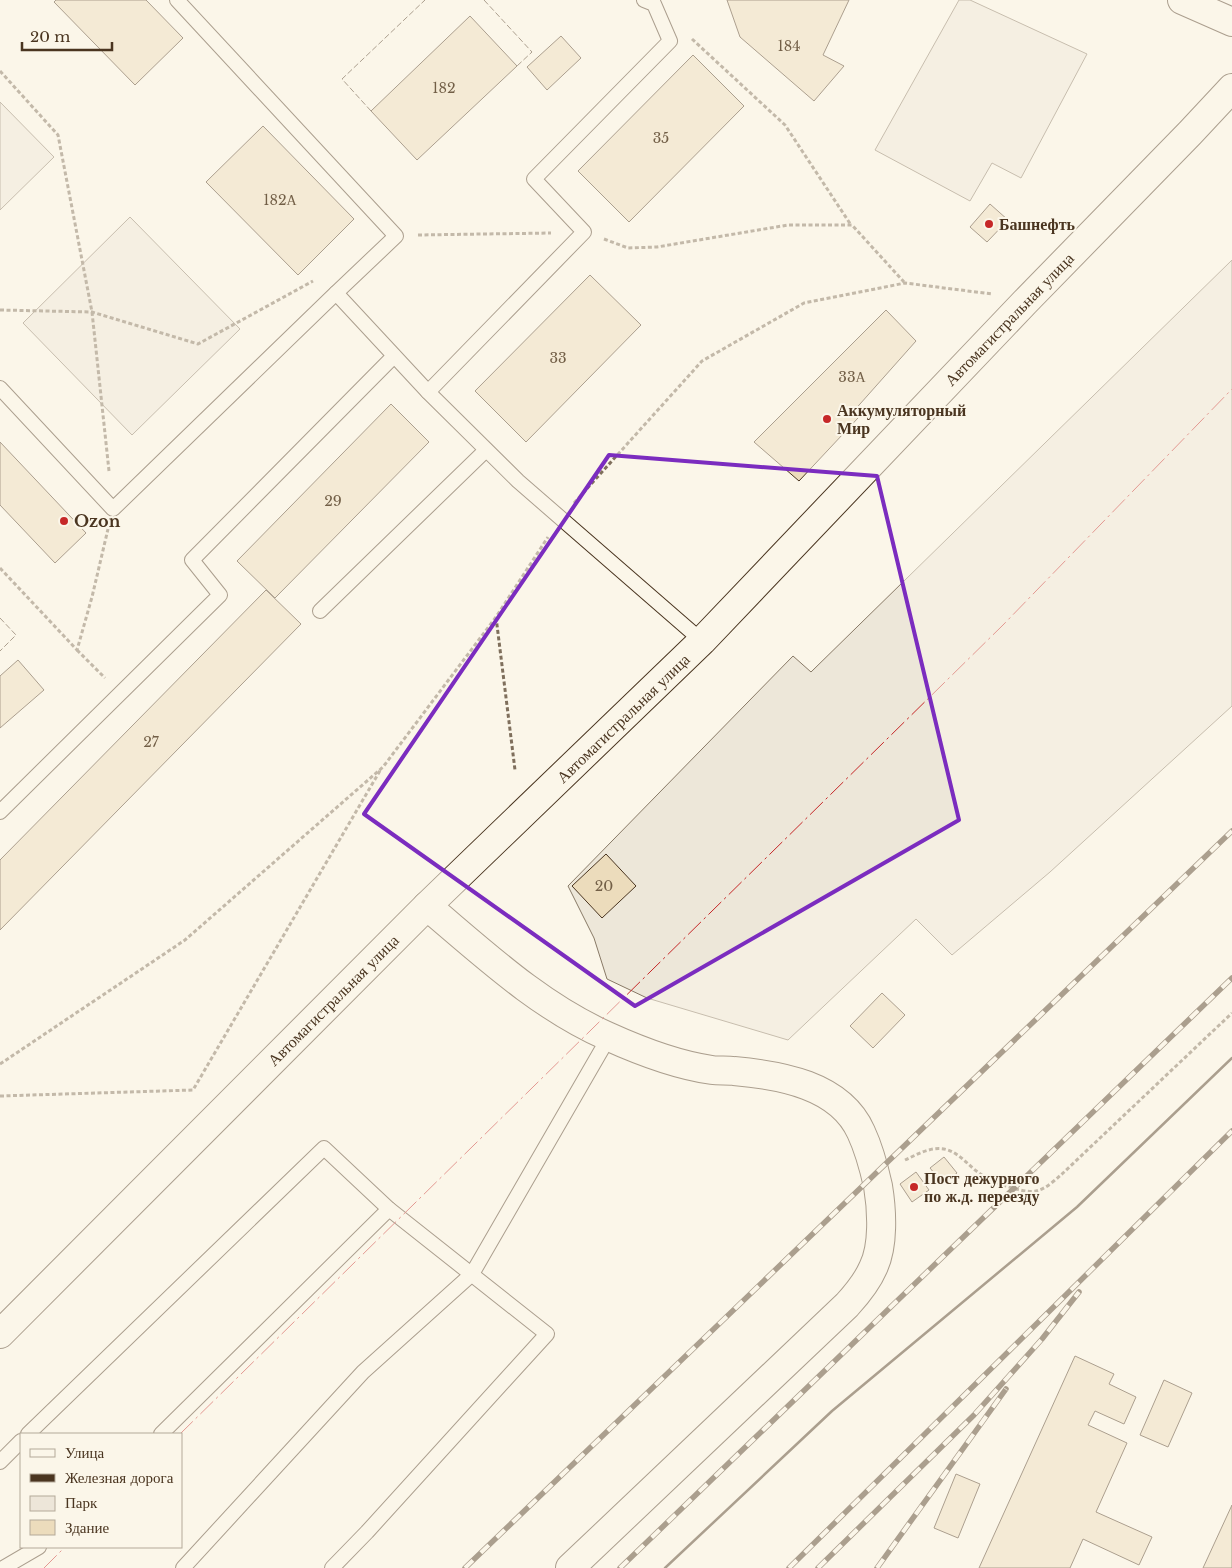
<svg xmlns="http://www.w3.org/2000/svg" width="1232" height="1568" font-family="'Libre Baskerville',serif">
  <rect width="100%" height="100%" fill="#fbf6e9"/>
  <polygon fill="#ede6d9" stroke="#887966" points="130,217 240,329 132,435 23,323"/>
  <g fill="#ede7d9" stroke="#887966">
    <polygon points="959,0 970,0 1087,54 1021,178 992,163 970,201 875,150"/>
    <polygon points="0,102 54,157 0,210"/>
    <polygon points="1232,260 1232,706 1050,872 952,955 916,919 788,1040 647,998 607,979 594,938 568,886 793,656 811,672"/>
  </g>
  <g fill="#ecdcbc" stroke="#4a3520">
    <polygon points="56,0 146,0 183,38 135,85 54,2"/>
    <polygon points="727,0 849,0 823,55 844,66 814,101 740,37"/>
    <polygon points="470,16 517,66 417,160 371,111"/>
    <polygon points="561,36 581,58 547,90 527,67"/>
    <polygon points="693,55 744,106 629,222 578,171"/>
    <polygon points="263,126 354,219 298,275 206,182"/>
    <polygon points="990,204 1008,220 987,242 970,227"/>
    <polygon points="590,275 641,325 526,442 475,391"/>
    <polygon points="886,310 916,341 852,413 858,418 799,481 754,442"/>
    <polygon points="391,404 429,442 275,598 237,561"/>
    <polygon points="0,442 86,533 55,563 0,505"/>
    <polygon points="266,590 301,624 0,930 0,860"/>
    <polygon points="18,660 44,690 0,728 0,676"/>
    <polygon points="606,854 636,886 602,918 572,886"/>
    <polygon points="882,993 905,1015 873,1048 850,1026"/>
    <polygon points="944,1157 957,1173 943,1184 930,1168"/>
    <polygon points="916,1172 929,1190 912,1202 900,1184"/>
    <polygon points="1075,1356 1114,1374 1109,1384 1136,1397 1124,1424 1095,1411 1088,1425 1127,1443 1096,1512 1152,1537 1139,1565 1083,1539 1070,1568 979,1568"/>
    <polygon points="1164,1380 1192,1393 1168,1447 1140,1435"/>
    <polygon points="956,1474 980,1484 958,1538 934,1528"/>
    <polygon points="1232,1505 1232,1568 1203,1568"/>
  </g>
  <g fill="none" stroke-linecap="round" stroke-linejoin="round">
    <g stroke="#4a3520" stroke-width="16">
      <g id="lane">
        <polyline points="177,0 396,236 336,293"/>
        <polyline points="644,0 654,4 670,41 534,179 584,232 428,392 518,481 702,641"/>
        <polyline points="0,388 113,509 336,293 428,392"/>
        <polyline points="320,611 486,450"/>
        <polyline points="0,812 220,595 192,560 394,356"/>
        <polyline points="28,1434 324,1148 389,1209"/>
        <polyline points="161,1434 389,1209 547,1334 367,1532 332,1568"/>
        <polyline points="0,1462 21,1441"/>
        <polyline points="3,1568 39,1547"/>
        <polyline points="183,1568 363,1372 472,1274 609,1037"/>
      </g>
    </g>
    <g stroke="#4a3520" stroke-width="30">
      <path id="street" d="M 427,906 C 484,954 539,1006 607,1036 C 640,1051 676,1065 712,1070 C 719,1071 727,1070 734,1071 C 780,1075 840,1085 861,1132 C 869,1149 874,1168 878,1186 C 882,1210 884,1246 873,1268 C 867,1282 857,1294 847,1305 L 570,1568"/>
    </g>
    <g stroke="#4a3520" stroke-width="30">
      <polyline id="secondary" points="0,1334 427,906 702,641 1025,302 1190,133 1232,88"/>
    </g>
    <g stroke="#4a3520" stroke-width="30">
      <polyline id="primary" points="1182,0 1232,22"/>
    </g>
    <g stroke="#7f6f5c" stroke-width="3" stroke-dasharray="4 2.5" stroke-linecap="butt">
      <polyline points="692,39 785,125 851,225"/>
      <polyline points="0,71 58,135 92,312 109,471"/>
      <polyline points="418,235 551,233"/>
      <polyline points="604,239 628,248 657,247 788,225 852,225 904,282"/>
      <polyline points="0,310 92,312 198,344 313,281"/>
      <polyline points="574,503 702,361 804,303 905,283 992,294"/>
      <polyline points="0,568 77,650 92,597 108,529"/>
      <polyline points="496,617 515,770"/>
      <polyline points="77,650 105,678"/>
      <polyline points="0,1064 185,940 383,767 496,617 548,537"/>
      <polyline points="0,1096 193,1090 381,769"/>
      <path d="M 905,1160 C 918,1154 933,1145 948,1150 C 960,1154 969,1166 979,1173 C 989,1181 1023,1194 1036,1191 C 1046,1189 1055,1180 1062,1174 L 1232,1013"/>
    </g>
    <use href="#lane" stroke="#fbf6e9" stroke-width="14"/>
    <use href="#street" stroke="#fbf6e9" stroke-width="28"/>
    <use href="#secondary" stroke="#fbf6e9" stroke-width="28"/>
    <use href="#primary" stroke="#fbf6e9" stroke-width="28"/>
    <g stroke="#4a3520" stroke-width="5.5">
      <g id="rail">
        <polyline points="465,1568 1232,831"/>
        <polyline points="620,1568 1232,978"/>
        <polyline points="789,1568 1232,1131"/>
        <polyline points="818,1568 974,1415 1042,1339 1079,1292"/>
        <polyline points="877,1568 1006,1389"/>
      </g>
    </g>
    <use href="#rail" stroke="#fbf6e9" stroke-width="4" stroke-dasharray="11" stroke-linecap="butt"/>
    <g stroke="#4a3520" stroke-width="1" stroke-dasharray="6 2.5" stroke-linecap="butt">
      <polyline points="484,0 532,52 517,66"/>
      <polyline points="371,111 342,79 425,0"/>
      <polyline points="0,618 16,635 0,651"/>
    </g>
    <polyline stroke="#4a3520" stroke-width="2.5" points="665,1568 832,1411 1077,1207 1232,1058"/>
    <g stroke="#c62828" stroke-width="1" stroke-dasharray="18 4 2.5 4" stroke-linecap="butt">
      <polyline points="180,1434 1003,625 1232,389"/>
      <polyline points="44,1568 65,1547"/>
    </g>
  </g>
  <path d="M0 0H1232V1568H0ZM 609,455 L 877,476 L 959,820 L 635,1006 L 364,814 Z" fill="#fbf6e9" fill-opacity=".55" fill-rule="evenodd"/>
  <path fill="none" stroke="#7b2cbf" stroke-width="4" stroke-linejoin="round" d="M 609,455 L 877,476 L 959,820 L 635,1006 L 364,814 Z"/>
  <g fill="#c62828" stroke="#fbf6e9" stroke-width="2">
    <circle cx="989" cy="224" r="5"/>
    <circle cx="827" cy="419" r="5"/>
    <circle cx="64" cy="521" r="5"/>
    <circle cx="914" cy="1187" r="5"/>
  </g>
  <g text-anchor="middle" stroke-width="4" stroke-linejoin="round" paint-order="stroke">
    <g font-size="14" fill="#725f47">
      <text x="789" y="51">184</text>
      <text x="444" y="93">182</text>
      <text x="661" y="143">35</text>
      <text x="280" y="205">182А</text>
      <text x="558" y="363">33</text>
      <text x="852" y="382">33А</text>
      <text x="333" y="506">29</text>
      <text x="151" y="747">27</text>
      <text x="604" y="891">20</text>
    </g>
    <g font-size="16" font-weight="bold" fill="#4a3520" stroke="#fbf6e9" text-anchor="start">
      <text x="999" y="230">Башнефть</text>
      <text x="837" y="416">Аккумуляторный<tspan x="837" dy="18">Мир</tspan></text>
      <text x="74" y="527">Ozon</text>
      <text x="924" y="1184">Пост дежурного<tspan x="924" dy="18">по ж.д. переезду</tspan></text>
    </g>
    <g font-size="16" fill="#4a3520" stroke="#fbf6e9">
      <text transform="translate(1009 319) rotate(-46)" y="6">Автомагистральная улица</text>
      <text transform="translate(623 718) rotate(-44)" y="6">Автомагистральная улица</text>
      <text transform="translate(333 1000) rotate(-45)" y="6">Автомагистральная улица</text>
    </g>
  </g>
  <rect x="20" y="1433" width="162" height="115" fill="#fbf6e9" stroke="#b4a999"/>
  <rect x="30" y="1449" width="25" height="8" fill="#fbf6e9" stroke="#b4a999"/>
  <text x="65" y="1458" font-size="15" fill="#4a3520">Улица</text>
  <rect x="30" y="1474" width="25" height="8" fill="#4a3520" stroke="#b4a999"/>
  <text x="65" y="1483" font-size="15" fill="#4a3520">Железная дорога</text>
  <rect x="30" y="1496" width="25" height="15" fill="#ede6d9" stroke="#b4a999"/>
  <text x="65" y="1508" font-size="15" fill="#4a3520">Парк</text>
  <rect x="30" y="1520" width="25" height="15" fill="#ecdcbc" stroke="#b4a999"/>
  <text x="65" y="1533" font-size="15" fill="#4a3520">Здание</text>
  <path d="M22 42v8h90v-8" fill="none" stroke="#4a3520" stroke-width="2.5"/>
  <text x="30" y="42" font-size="15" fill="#4a3520" stroke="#fbf6e9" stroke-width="4" paint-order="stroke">20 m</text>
</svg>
